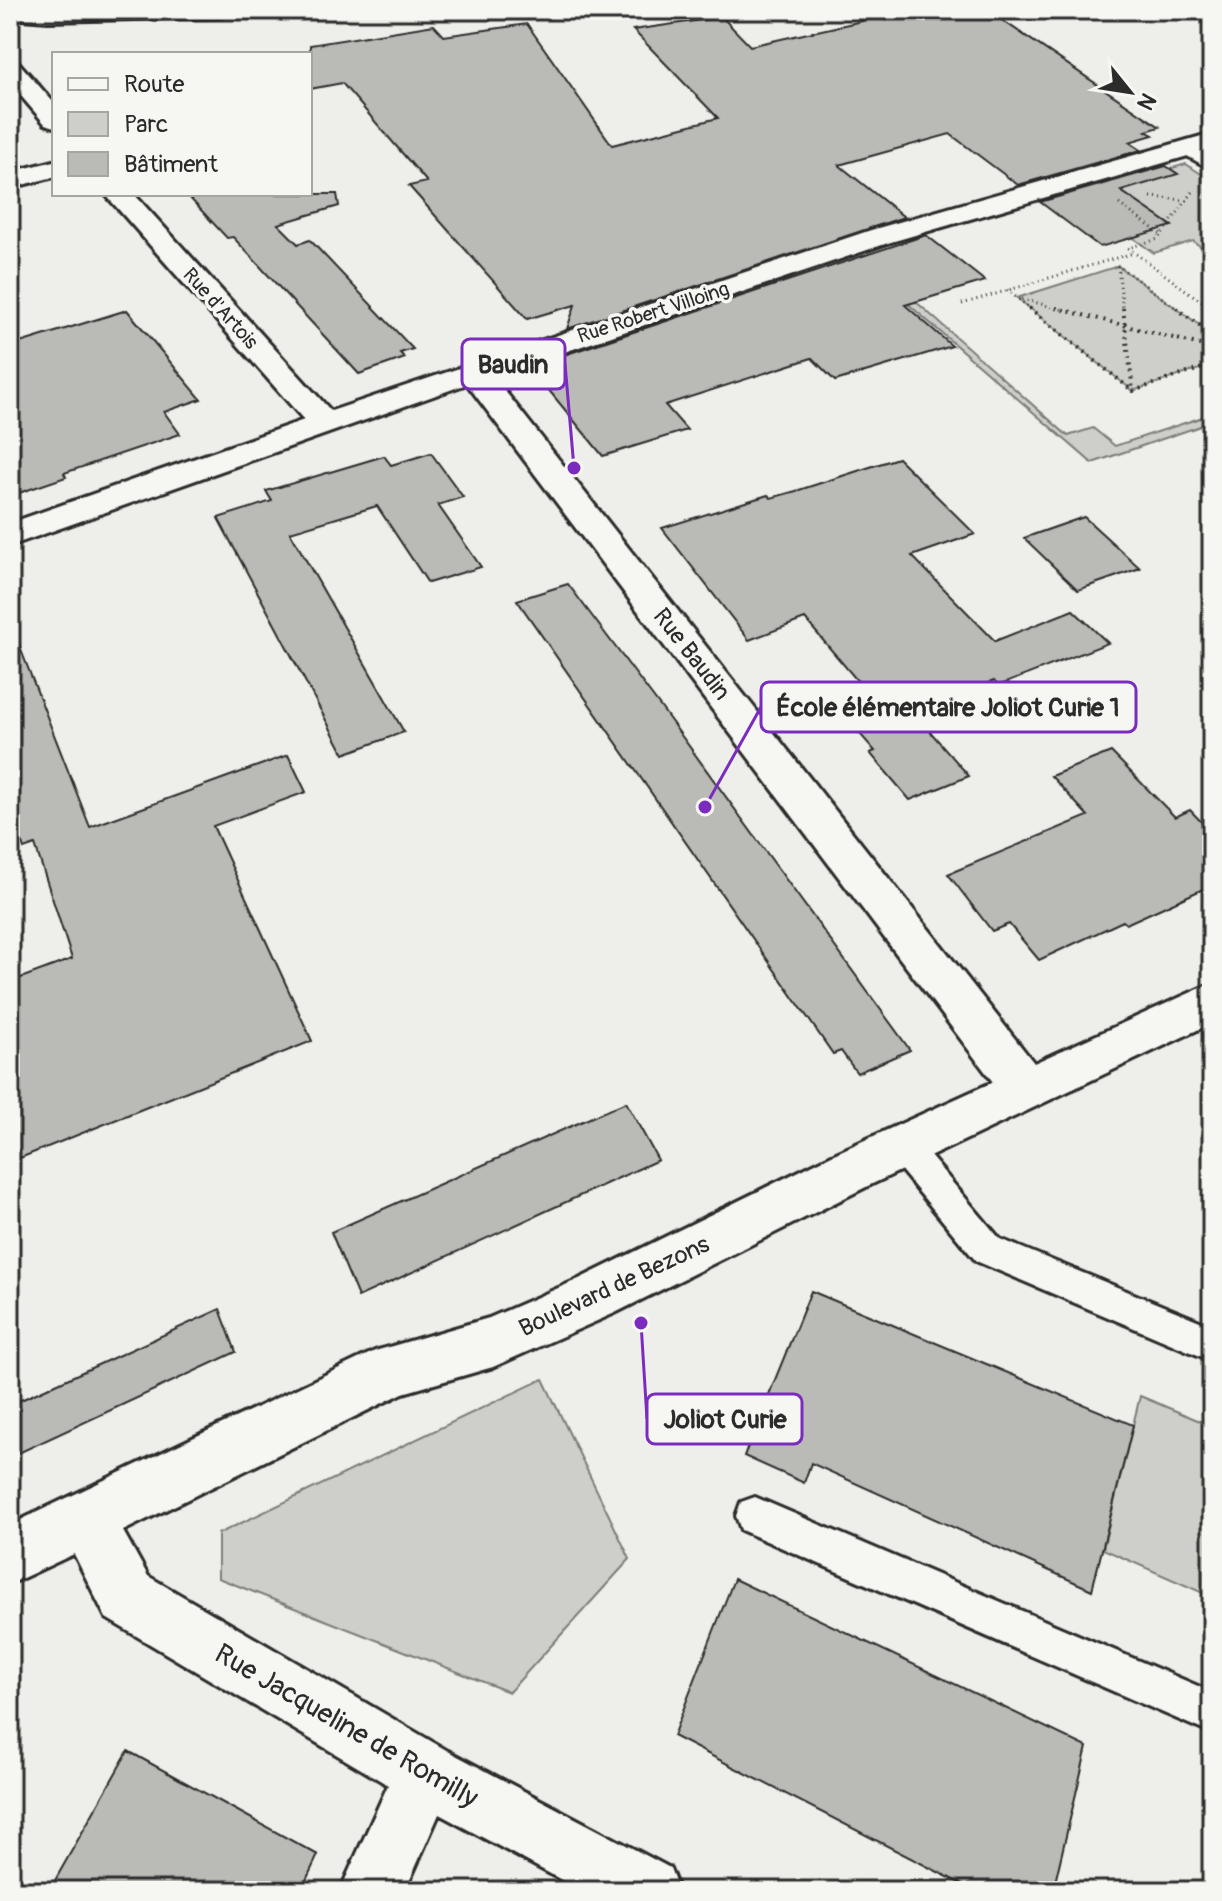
<svg xmlns="http://www.w3.org/2000/svg" width="1222" height="1901" font-family="Pangolin,sans-serif">
  <rect width="100%" height="100%" fill="#eeeeea"/>
  <filter id="ink" filterUnits="userSpaceOnUse"><feTurbulence type="fractalNoise" baseFrequency=".0125" numOctaves="2"/><feDisplacementMap in="SourceGraphic" scale="16" xChannelSelector="R" yChannelSelector="G"/><feConvolveMatrix kernelMatrix="1 2 1 2 8 2 1 2 1" color-interpolation-filters="sRGB"/></filter>
  <g filter="url(#ink)">
    <g fill="#cececa" stroke="#7c7c7a" stroke-width="2">
      <polygon points="1186,164 1212,181 1212,255 1193,241 1154,253 1133,238 1142,234 1086,193"/>
      <polygon points="856,259 888,277 1068,436 1093,428 1115,446 1212,414 1212,422 1092,463"/>
      <polygon points="1118,266 1212,334 1212,365 1133,391 1017,298"/>
      <polygon points="543,1379 630,1559 509,1692 218,1578 218,1534"/>
      <polygon points="1140,1396 1212,1426 1212,1597 1103,1549"/>
    </g>
    <g fill="#babab7" stroke="#2b2b2b" stroke-width="2">
      <polygon points="847,10 987,10 1160,127 1146,131 1153,135 1129,142 1141,150 1018,185 950,134 839,165 904,217 567,329 575,305 527,319 409,186 427,182 342,83 310,89 310,45 434,25 444,36 527,24 612,145 718,118 633,30 722,17 750,46 862,21"/>
      <polygon points="1166,166 1178,174 1121,191 1172,226 1100,247 1040,202"/>
      <polygon points="186,194 337,194 339,206 278,224 298,244 310,240 413,349 400,353 405,358 359,374 233,237 227,238"/>
      <polygon points="926,235 985,281 905,305 952,346 835,381 812,358 665,405 687,430 603,456 547,388 558,357"/>
      <polygon points="127,310 201,399 164,412 180,434 64,473 66,477 10,496 10,346"/>
      <polygon points="431,453 463,497 438,505 481,567 428,583 377,506 290,532 404,732 344,754 218,518 272,501 266,491 384,456 391,465"/>
      <polygon points="898,458 975,534 912,556 995,641 1073,610 1108,643 998,686 994,681 912,711 969,776 910,800 870,753 875,751 828,697 861,685 805,619 749,640 662,528 768,495 771,498 796,491"/>
      <polygon points="1084,517 1140,568 1078,590 1024,538"/>
      <polygon points="568,584 662,709 910,1050 857,1073 841,1051 833,1054 517,600"/>
      <polygon points="14,632 90,827 288,755 306,792 213,826 312,1041 10,1162 10,982 72,959 35,845 24,849 10,807 10,633"/>
      <polygon points="1111,752 1175,817 1190,810 1212,833 1212,885 1126,924 1123,921 1039,960 1009,924 992,931 948,874 1088,816 1051,776"/>
      <polygon points="626,1102 658,1160 358,1297 331,1232"/>
      <polygon points="811,1291 1133,1425 1092,1590 811,1463 804,1483 744,1456"/>
      <polygon points="220,1309 236,1352 10,1457 10,1405"/>
      <polygon points="734,1579 1087,1747 1053,1891 975,1891 673,1736"/>
      <polygon points="128,1751 318,1855 301,1891 49,1891"/>
    </g>
    <g fill="none" stroke-linecap="round" stroke-linejoin="round">
      <g stroke="#2b2b2b" stroke-width="6">
        <g id="service">
          <polygon points="1186,143 1212,157 1212,170 1180,152 1177,148"/>
          <polygon points="902,1132 914,1137 1000,1239 1212,1326 1212,1361 976,1261 890,1157 886,1147 890,1137"/>
          <polygon points="755,1497 1212,1692 1212,1734 741,1530 736,1516 741,1502"/>
        </g>
      </g>
      <g stroke="#2b2b2b" stroke-width="6">
        <g id="minor">
          <polygon points="10,10 232,10 228,15 220,17 48,21 10,18"/>
          <polygon points="1193,10 1212,10 1212,21 1197,15"/>
          <polygon points="10,61 19,63 54,103 54,127 45,124 10,83"/>
          <polygon points="1212,133 1212,149 891,242 493,376 1034,1063 1212,983 1212,1023 868,1186 615,1313 493,1367 403,1393 123,1531 148,1576 448,1751 670,1868 679,1891 582,1891 439,1814 405,1891 340,1891 388,1785 106,1618 74,1554 10,1584 10,1525 375,1351 489,1318 579,1279 834,1154 993,1082 467,384 10,546 10,523 304,420 105,194 134,194 331,411 871,230"/>
          <polygon points="54,161 54,177 10,188 10,172"/>
        </g>
      </g>
      <g stroke="#2b2b2b" stroke-width="3" stroke-dasharray="1 4" stroke-linecap="butt">
        <polyline points="1193,192 1158,239 1128,248 1212,309"/>
        <polyline points="1151,197 1185,200"/>
        <polyline points="1119,204 1162,235"/>
        <polyline points="1117,265 1179,310"/>
        <polyline points="1118,266 1123,310"/>
        <polyline points="1007,290 1032,310"/>
        <polyline points="1022,299 1064,310"/>
        <polyline points="962,304 1133,253"/>
      </g>
      <g stroke="#2b2b2b" stroke-width="4" stroke-dasharray="2 5" stroke-linecap="butt">
        <polyline points="1029,308 1133,391 1212,365"/>
        <polyline points="1056,308 1212,348"/>
        <polyline points="1123,308 1133,391"/>
        <polyline points="1176,308 1212,334"/>
      </g>
      <use href="#service" fill="#f6f6f2" fill-rule="evenodd"/>
      <use href="#minor" fill="#f6f6f2" fill-rule="evenodd"/>
    </g>
  </g>
  <g text-anchor="middle" stroke-width="7" stroke-linejoin="round" paint-order="stroke">
    <g font-size="20" fill="#2b2b2b" stroke="#f6f6f2">
      <text transform="translate(221 308) rotate(48)" y="7">Rue d'Artois</text>
      <text transform="translate(653 312) rotate(-18)" y="7">Rue Robert Villoing</text>
    </g>
    <g font-size="24" fill="#2b2b2b" stroke="#f6f6f2">
      <text transform="translate(692 654) rotate(52)" y="8">Rue Baudin</text>
      <text transform="translate(614 1286) rotate(-25)" y="8">Boulevard de Bezons</text>
    </g>
    <g font-size="28" fill="#2b2b2b" stroke="#f6f6f2">
      <text transform="translate(347 1725) rotate(30)" y="10">Rue Jacqueline de Romilly</text>
    </g>
  </g>
  <path fill="none" stroke="#7b2cbf" stroke-width="3" d="M574 468L565 364M705 807L761 707M641 1323L647 1419"/>
  <g fill="#7b2cbf" stroke="#f6f6f2" stroke-width="3">
    <circle cx="574" cy="468" r="8"/>
    <circle cx="705" cy="807" r="8"/>
    <circle cx="641" cy="1323" r="8"/>
  </g>
  <g fill="#f6f6f2" stroke="#7b2cbf" stroke-width="3">
    <rect x="462" y="339" width="103" height="50" rx="8"/>
    <rect x="761" y="682" width="375" height="50" rx="8"/>
    <rect x="647" y="1394" width="155" height="50" rx="8"/>
  </g>
  <g font-size="26" text-anchor="middle" font-weight="bold" fill="#2b2b2b">
    <text x="513" y="373">Baudin</text>
    <text x="948" y="716">École élémentaire Joliot Curie 1</text>
    <text x="725" y="1428">Joliot Curie</text>
  </g>
  <rect width="1222" height="1901" fill="none" stroke="#f6f6f2" stroke-width="40"/>
  <rect x="20" y="20" width="1182" height="1861" fill="none" stroke="#2b2b2b" stroke-width="3" filter="url(#ink)"/>
  <rect x="52" y="52" width="260" height="144" fill="#f6f6f2" stroke="#a5a5a2" stroke-width="2"/>
  <rect x="68" y="78" width="40" height="12" fill="#f6f6f2" stroke="#a5a5a2" stroke-width="2"/>
  <text x="124" y="92" font-size="24" fill="#2b2b2b">Route</text>
  <rect x="68" y="112" width="40" height="24" fill="#cececa" stroke="#a5a5a2" stroke-width="2"/>
  <text x="124" y="132" font-size="24" fill="#2b2b2b">Parc</text>
  <rect x="68" y="152" width="40" height="24" fill="#babab7" stroke="#a5a5a2" stroke-width="2"/>
  <text x="124" y="172" font-size="24" fill="#2b2b2b">Bâtiment</text>
  <g transform="translate(1130 92) rotate(120)" stroke="#f6f6f2" stroke-width="6" paint-order="stroke">
  <path d="M0-6L14 30L0 20L-14 30Z" fill="#2b2b2b"/>
  <text y="-12" font-size="22" font-weight="bold" text-anchor="middle" fill="#2b2b2b">N</text>
  </g>
</svg>
